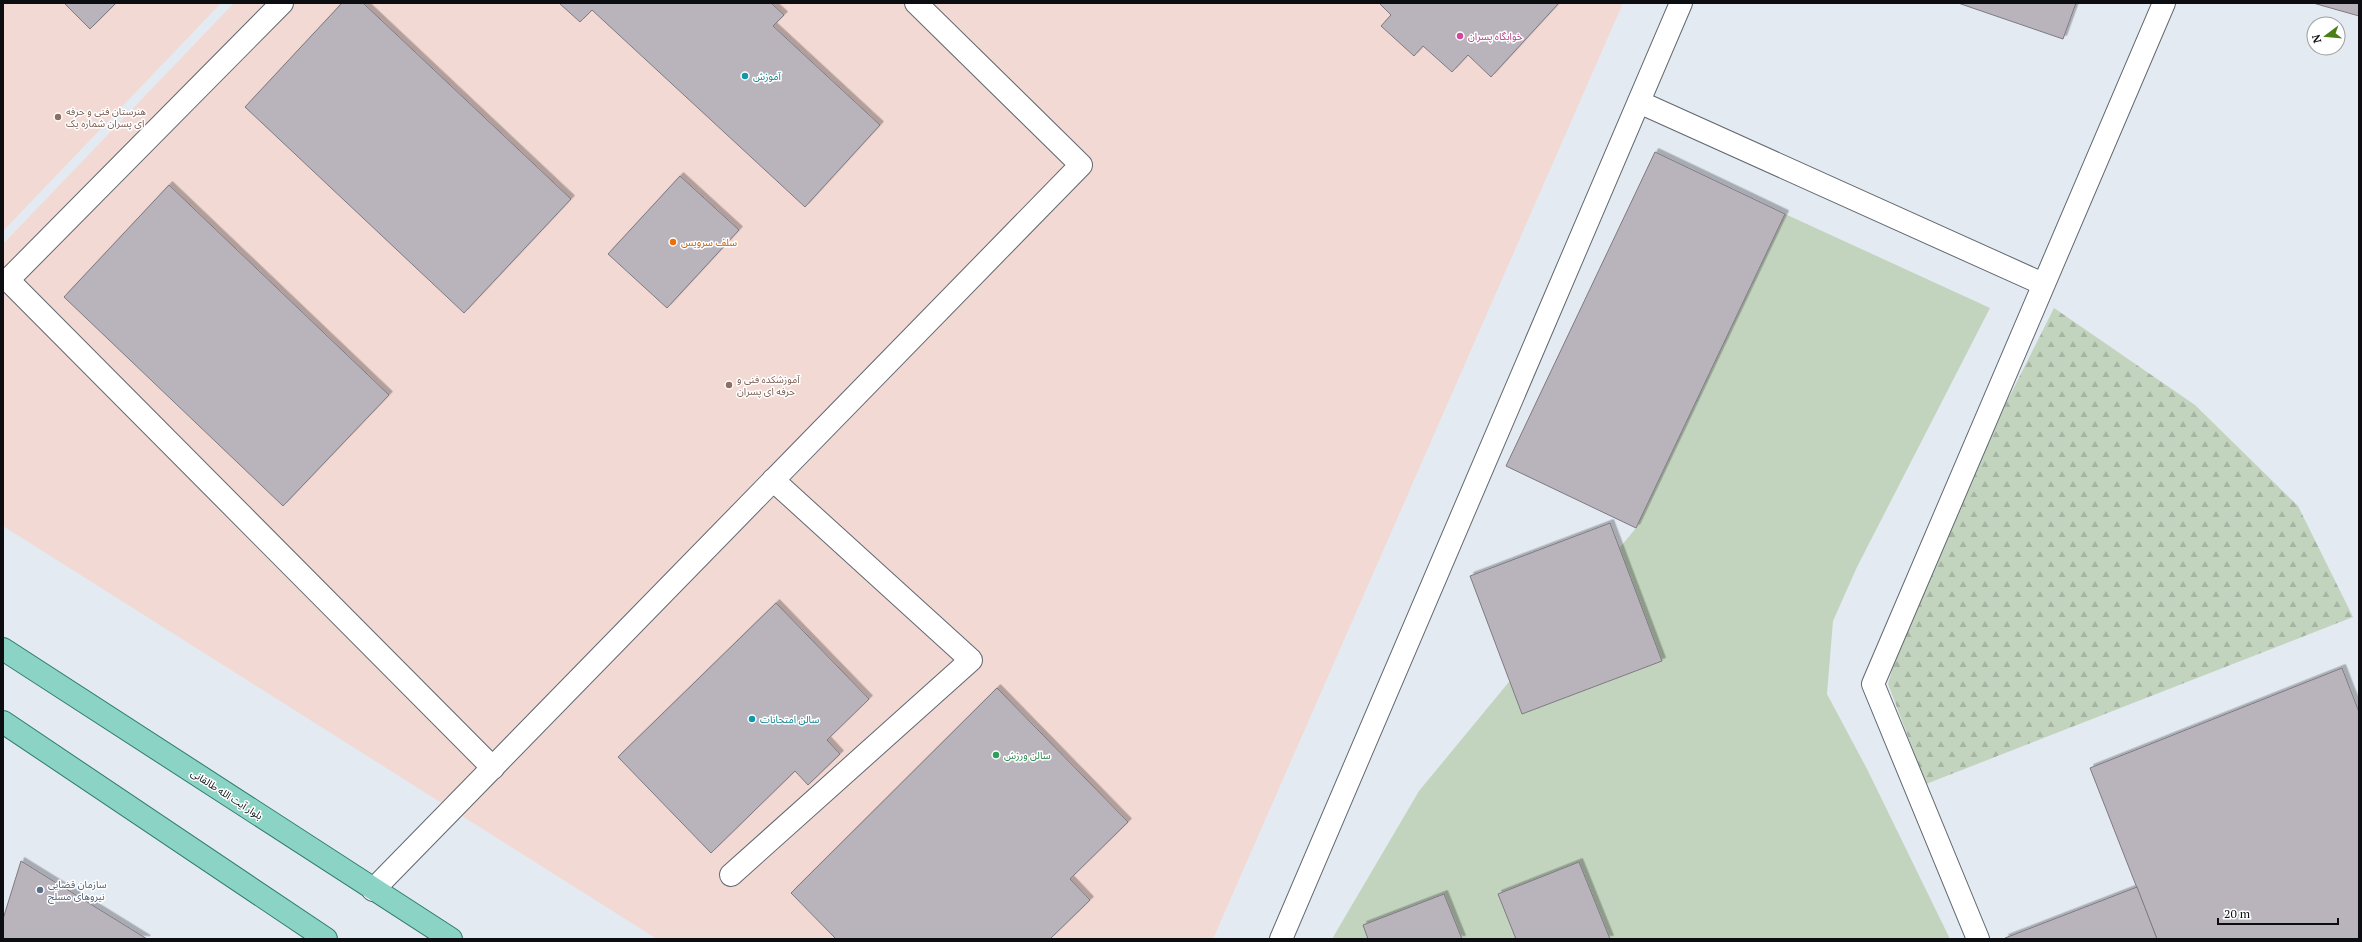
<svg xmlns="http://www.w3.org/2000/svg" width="2362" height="942" font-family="'PT Serif','Noto Sans Arabic',serif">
  <defs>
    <pattern id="forest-firs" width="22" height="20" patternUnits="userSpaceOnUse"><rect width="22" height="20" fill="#c2d4be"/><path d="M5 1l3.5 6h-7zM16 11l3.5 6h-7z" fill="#a5b5a2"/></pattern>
    <filter id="shadow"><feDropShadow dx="3.5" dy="-3.5" stdDeviation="0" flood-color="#0004"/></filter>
  </defs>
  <rect width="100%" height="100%" fill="#e3eaf2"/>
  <g fill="#f3d9d3">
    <polygon points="3,3 221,3 3,231"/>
    <polygon points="234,3 1623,3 1213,939 657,939 3,526 3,244"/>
  </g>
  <polygon fill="#c2d4be" points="1785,214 1990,308 1857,567 1833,621 1827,694 1867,769 1950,939 1332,939 1419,791 1636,528"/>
  <polygon fill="url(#forest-firs)" points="2054,308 2195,405 2298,506 2353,617 1926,784 1888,684 1922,570"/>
  <g fill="#b9b3bb" stroke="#7f7a82" filter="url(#shadow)">
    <polygon points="64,3 116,3 90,29"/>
    <polygon points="342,3 363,3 571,199 464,313 245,107"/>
    <polygon points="559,3 771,3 784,15 773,26 880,125 805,207 592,10 580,22"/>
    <polygon points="1379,3 1559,3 1491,77 1468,55 1452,72 1423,46 1414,56 1381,26 1391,15"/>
    <polygon points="1958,3 2076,3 2063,39"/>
    <polygon points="2313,3 2359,3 2359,16"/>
    <polygon points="1655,152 1785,214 1636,528 1506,466"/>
    <polygon points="680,176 739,230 667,308 608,254"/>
    <polygon points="169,185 389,395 283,506 64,297"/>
    <polygon points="1610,523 1662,661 1522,714 1470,576"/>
    <polygon points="776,603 869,699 827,740 840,754 808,785 795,771 711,853 618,757"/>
    <polygon points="2342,668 2359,712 2359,939 2157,939 2090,768"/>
    <polygon points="997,688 1128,822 1070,879 1090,900 1050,939 836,939 791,893"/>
    <polygon points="21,861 147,939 3,939 3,919"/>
    <polygon points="1579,862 1610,939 1516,939 1498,894"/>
    <polygon points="2137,887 2157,939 2005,939 2005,938"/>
    <polygon points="1444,894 1462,939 1368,939 1363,925"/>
  </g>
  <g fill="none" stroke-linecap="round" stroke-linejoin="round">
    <g stroke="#626870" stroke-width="24">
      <g id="minor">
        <polyline points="282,3 8,280 493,768"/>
        <polyline points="1639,102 2043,284"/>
        <polyline points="731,875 971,660 773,480"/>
        <polyline points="373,890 1081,165 916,3"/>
        <polyline points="1281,939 1681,3"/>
        <polyline points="1978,939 1873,684 2164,3"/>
      </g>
    </g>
    <g stroke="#2c7b6c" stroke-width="24">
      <g id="major">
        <polyline points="3,649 451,939"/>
        <polyline points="3,722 326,939"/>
      </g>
    </g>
    <use href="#minor" stroke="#fff" stroke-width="22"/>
    <use href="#major" stroke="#8bd3c4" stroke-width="22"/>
  </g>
  <circle fill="#d1479c" stroke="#fff" stroke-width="1.5" cx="1460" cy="36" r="4"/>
  <g fill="#0f9aa8" stroke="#fff" stroke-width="1.5">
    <circle cx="745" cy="76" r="4"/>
    <circle cx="752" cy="719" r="4"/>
  </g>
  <g fill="#8d6e63" stroke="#fff" stroke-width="1.5">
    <circle cx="58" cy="117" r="4"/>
    <circle cx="729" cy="385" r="4"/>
  </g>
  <circle fill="#e8710a" stroke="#fff" stroke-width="1.5" cx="673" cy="242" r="4"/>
  <circle fill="#2e9e5b" stroke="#fff" stroke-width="1.5" cx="996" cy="755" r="4"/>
  <circle fill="#5c6f8a" stroke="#fff" stroke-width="1.5" cx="40" cy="890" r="4"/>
  <g text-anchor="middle" stroke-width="3" stroke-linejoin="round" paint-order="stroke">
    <g font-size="10" fill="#b23c85" stroke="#fff" text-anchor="start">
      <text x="1468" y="40">خوابگاه پسران</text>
    </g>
    <g font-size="10" fill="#0d838f" stroke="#fff" text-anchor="start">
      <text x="753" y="80">آموزش</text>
      <text x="760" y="723">سالن امتحانات</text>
    </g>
    <g font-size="10" fill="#785e54" stroke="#fff" text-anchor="start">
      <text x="66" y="115">هنرستان فنی و حرفه<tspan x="66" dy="12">ای پسران شماره یک</tspan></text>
      <text x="737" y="383">آموزشکده فنی و<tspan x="737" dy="12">حرفه ای پسران</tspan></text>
    </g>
    <g font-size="10" fill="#c56008" stroke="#fff" text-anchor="start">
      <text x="681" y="246">سلف سرویس</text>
    </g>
    <g font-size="10" fill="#27864d" stroke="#fff" text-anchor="start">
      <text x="1004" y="759">سالن ورزش</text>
    </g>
    <g font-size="10" fill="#0b0d10" stroke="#fff">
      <text transform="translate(227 794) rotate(33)" y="4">بلوار آیت الله طالقانی</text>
    </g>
    <g font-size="10" fill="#4e5e75" stroke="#fff" text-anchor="start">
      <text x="48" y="888">سازمان قضایی<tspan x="48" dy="12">نیروهای مسلح</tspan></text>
    </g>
  </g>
  <rect width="2362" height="942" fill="none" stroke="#0b0d10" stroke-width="8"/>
  <g transform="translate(2326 36) rotate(254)"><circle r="19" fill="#ffffff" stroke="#9d9e9f"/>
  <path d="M0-3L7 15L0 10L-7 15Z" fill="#497f14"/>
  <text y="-6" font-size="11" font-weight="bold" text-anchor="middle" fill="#0b0d10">N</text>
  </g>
  <path d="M2218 918v6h120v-6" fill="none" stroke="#0b0d10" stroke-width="2"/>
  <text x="2224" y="918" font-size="12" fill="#0b0d10" stroke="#ffffff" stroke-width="3" paint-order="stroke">20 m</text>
</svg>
